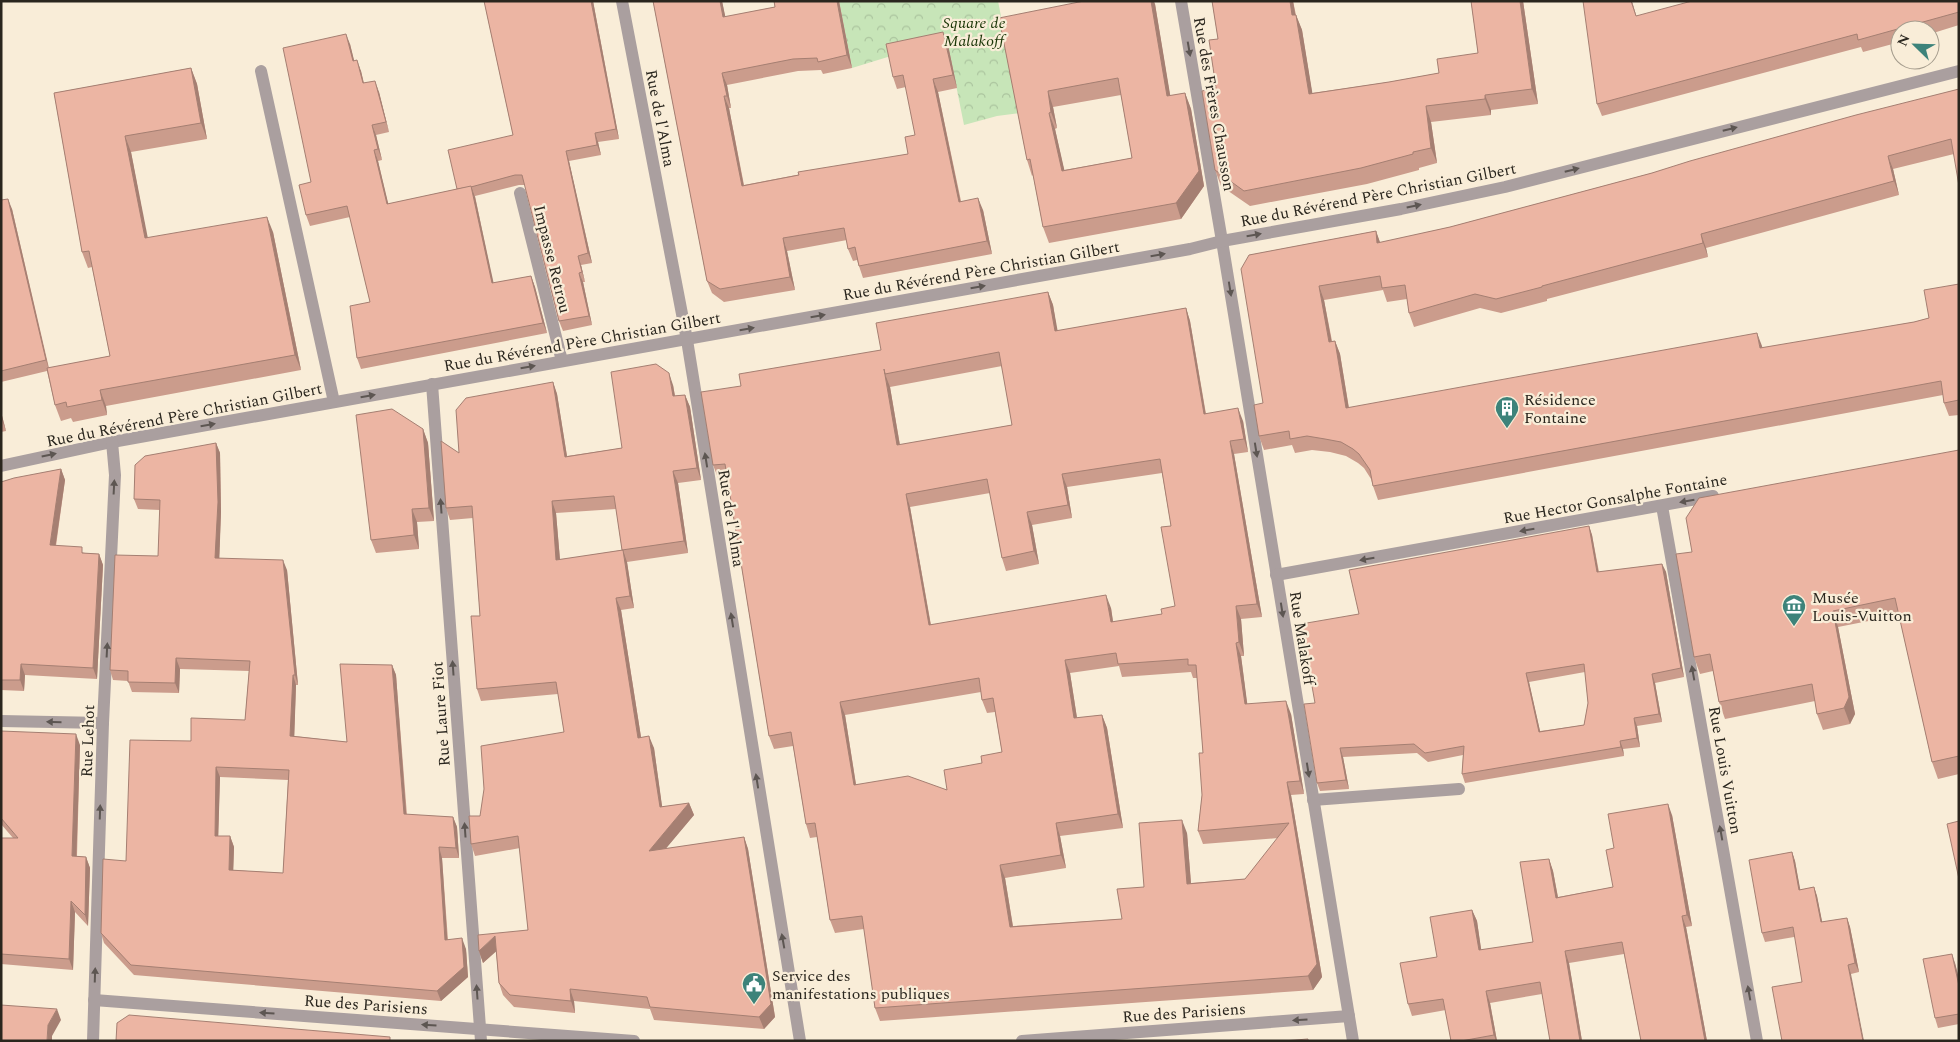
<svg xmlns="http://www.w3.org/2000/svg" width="1960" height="1042" font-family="Spectral,serif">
  <defs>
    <pattern id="park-crowns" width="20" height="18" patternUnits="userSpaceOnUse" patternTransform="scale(1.25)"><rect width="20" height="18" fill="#c7e5b8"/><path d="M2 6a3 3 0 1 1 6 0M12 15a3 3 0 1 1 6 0" fill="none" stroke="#abc49e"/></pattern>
  </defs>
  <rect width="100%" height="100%" fill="#f9edd8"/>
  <polygon fill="url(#park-crowns)" points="839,1 998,1 1020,113 997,116 964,125 948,45 891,56 852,68"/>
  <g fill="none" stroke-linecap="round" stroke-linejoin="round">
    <polyline stroke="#aa9f9f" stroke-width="12" points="1313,800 1459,789"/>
    <polyline stroke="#aa9f9f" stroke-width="12" points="261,71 334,402"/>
    <g stroke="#aa9f9f" stroke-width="12">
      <polyline points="622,1 687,340 800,1041"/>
      <polyline points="1181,1 1222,241 1353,1041"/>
      <polyline points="520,193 562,361"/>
      <polyline points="432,384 481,1041"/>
      <polyline points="1,466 112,442 1190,249 1222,241 1401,209 1505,187 1959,71"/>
      <polyline points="1662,506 1757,1041"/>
      <polyline points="1276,575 1713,496"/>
      <polyline points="1,721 103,723"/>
      <polyline points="94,1000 634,1041"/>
      <polyline points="93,1041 103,723 115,475 112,442"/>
      <polyline points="1022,1041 1349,1016"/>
    </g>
  </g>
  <g fill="#cb9c8c" fill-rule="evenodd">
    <polygon points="484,1 593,1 619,139 598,142 601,155 569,161 592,263 581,265 585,282 583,282 592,325 563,331 559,321 525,185 519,185 475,196 493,283 531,276 535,287 547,333 361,369 357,358 370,302 350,217 310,226 306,215 311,182 350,44 354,61 361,71 364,83 379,92 389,132 376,135 382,160 378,161 388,204 457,189 513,135"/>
    <polygon points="653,1 722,1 725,17 775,7 774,1 839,1 852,68 823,74 821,70 798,71 727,85 731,108 729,108 744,185 908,154 915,135 906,87 897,89 893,77 948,45 957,88 938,92 961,201 983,210 992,254 863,278 857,260 853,261 848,249 847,240 787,251 795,290 724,302 712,293 707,281"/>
    <polygon points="1212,1 1293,1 1296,15 1302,30 1312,93 1389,82 1439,73 1478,53 1471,1 1523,1 1538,104 1491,110 1491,115 1431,122 1437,163 1419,168 1419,170 1367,184 1250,206 1221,186 1215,170 1218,39"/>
    <polygon points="1959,1 1959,25 1930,34 1930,30 1900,30 1900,42 1863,52 1861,47 1602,116 1597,104 1637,16"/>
    <path d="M 1155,4 L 1170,96 L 1185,93 L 1191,109 L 1204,186 L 1181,219 L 1049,243 L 1043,227 L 1033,175 L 1032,176 L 1027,160 L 999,18 ZM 1121,95 L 1132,158 L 1064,170 L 1055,129 L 1057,128 L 1053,107 Z"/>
    <polygon points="191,68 197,84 207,139 131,152 147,238 273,232 301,370 106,406 107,415 73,422 71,418 61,421 55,405 47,371 1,382 1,200 12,209 49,368 110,356 92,267 88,268 82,252 54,93"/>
    <polygon points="1959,89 1954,154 1893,169 1899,195 1706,248 1708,257 1547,299 1547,301 1501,313 1480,308 1414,327 1409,313 1407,299 1387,302 1383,290 1324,300 1332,341 1335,341 1340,354 1349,408 1763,348 1914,322 1929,318 1959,284 1959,415 1949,416 1944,403 1943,395 1378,500 1373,486 1371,479 1364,468 1358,463 1346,456 1330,452 1312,450 1295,453 1292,445 1264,450 1259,436 1263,403 1249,255 1376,231 1380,243 1450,227 1652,173"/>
    <path d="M 1048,292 L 1053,305 L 1057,331 L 1186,308 L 1190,321 L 1206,414 L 1243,421 L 1248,452 L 1234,454 L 1262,617 L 1241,619 L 1244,656 L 1241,656 L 1247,704 L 1291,714 L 1304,794 L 1291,795 L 1322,977 L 1313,990 L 880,1021 L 875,1008 L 864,929 L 835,933 L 830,920 L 817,837 L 810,838 L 806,824 L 793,746 L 774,749 L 769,736 L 727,477 L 718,478 L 713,465 L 741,386 L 881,350 ZM 1002,366 L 1012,425 L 900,445 L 890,387 ZM 1162,473 L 1171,526 L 1175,606 L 1162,614 L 1113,622 L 1111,608 L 931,625 L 910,507 L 990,493 L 1002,558 L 1006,571 L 1039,564 L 1032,525 L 1072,518 L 1067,487 ZM 1119,666 L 1122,677 L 1191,672 L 1193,678 L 1197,678 L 1203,753 L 1202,795 L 1198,831 L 1203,844 L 1278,838 L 1245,879 L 1191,883 L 1187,833 L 1144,887 L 1122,919 L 1013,926 L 1005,878 L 1066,868 L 1060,836 L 1123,828 L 1107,728 L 1102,715 L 1077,718 L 1070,673 ZM 981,692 L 982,700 L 987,713 L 995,712 L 1002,752 L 982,763 L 947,790 L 856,784 L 845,715 Z"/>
    <path d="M 553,382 L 557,394 L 567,456 L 622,448 L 673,385 L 675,396 L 685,395 L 690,407 L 701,480 L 678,483 L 688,553 L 627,562 L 634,608 L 621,610 L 641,737 L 654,748 L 662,807 L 689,803 L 694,815 L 665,849 L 744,837 L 748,849 L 775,1017 L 764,1029 L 654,1020 L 650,1009 L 574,1001 L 575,1013 L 514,1007 L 503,995 L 499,983 L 496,951 L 483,963 L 479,951 L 528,930 L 520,848 L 475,856 L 471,844 L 480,816 L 564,732 L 558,694 L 481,701 L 477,689 L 480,616 L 473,518 L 450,520 L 446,508 L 459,453 ZM 616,509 L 622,550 L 560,560 L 556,513 Z"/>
    <polygon points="1,412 6,431 1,432"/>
    <polygon points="423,429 428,443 434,521 417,522 419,549 376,553 371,540"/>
    <path d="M 216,443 L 220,453 L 221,512 L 219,558 L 287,570 L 298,685 L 296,685 L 294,736 L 347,742 L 392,665 L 396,675 L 407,815 L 453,817 L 457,827 L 459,858 L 442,858 L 448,940 L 466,949 L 468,977 L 441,1001 L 134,975 L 104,943 L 101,933 L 126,861 L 191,741 L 245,720 L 249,671 L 180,669 L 179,693 L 132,692 L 128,681 L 113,680 L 110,670 L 158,556 L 160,510 L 138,509 L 134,499 ZM 220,777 L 288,780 L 283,873 L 233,870 L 234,847 L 230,836 L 218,836 Z"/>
    <polygon points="1959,450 1959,774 1938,779 1932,762 1899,615 1838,627 1855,714 1850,724 1823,730 1817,714 1815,701 1725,719 1719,702 1713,671 1700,674 1694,657 1692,552"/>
    <polygon points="61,469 65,480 56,546 85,553 99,554 103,565 97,679 25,675 24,691 1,690 1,482"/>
    <path d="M 1589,526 L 1592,535 L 1599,572 L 1662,564 L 1666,572 L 1684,677 L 1655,683 L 1662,722 L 1637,726 L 1640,747 L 1623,749 L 1624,756 L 1465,783 L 1462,774 L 1463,755 L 1428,762 L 1417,753 L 1343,757 L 1349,789 L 1320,791 L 1317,783 L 1315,703 L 1359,614 ZM 1585,672 L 1588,703 L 1584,725 L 1540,731 L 1529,682 Z"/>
    <polygon points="1,731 80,745 77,856 86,857 90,868 88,926 75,912 73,970 1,964 1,838 13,838 1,824"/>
    <polygon points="1672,815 1692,926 1686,927 1707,1041 1641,1041 1624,954 1569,963 1582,1041 1550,1041 1542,994 1490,1003 1497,1041 1451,1041 1446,1010 1412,1016 1408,1004 1437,957 1472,910 1477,921 1481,950 1533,942 1549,859 1553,871 1558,897 1613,887 1614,848"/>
    <polygon points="1792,852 1795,861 1800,890 1814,887 1817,896 1822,922 1847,918 1850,927 1859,972 1851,974 1794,937 1765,942 1762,933"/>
    <polygon points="1955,963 1959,979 1959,1024 1938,1028 1935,1018"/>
  </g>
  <g fill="#a57f72">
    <polygon points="591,1 593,1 619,139 616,129"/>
    <polygon points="720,1 722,1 728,29 723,17"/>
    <polygon points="837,1 839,1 852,68 847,55"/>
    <polygon points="1151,1 1154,1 1155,4 1173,112 1167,96"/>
    <polygon points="1290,1 1293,1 1298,31 1292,15"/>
    <polygon points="1520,1 1523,1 1538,104 1532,89"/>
    <polygon points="1631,1 1632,1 1640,29 1636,16"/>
    <polygon points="1296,15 1302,30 1315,109 1309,94"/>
    <polygon points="943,32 948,45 957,88 953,75"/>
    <polygon points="346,34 350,44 357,72 353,61"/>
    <polygon points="357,60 361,71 366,94 363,83"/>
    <polygon points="191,68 197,84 207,139 201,123"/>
    <polygon points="722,73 727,85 731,108 727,96"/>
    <polygon points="933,79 938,92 963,214 959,202"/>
    <polygon points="375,81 379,92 389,132 386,122"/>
    <polygon points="1048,91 1053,107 1057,128 1051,112"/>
    <polygon points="1185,93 1191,109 1204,186 1181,219 1176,203"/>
    <polygon points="1485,95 1491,110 1491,115 1485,99"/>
    <polygon points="724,96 729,108 746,198 742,186"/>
    <polygon points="1426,106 1431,122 1437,163 1431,148"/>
    <polygon points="1049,113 1055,129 1068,186 1062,171"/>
    <polygon points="372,125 376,135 382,160 378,149"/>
    <polygon points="595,133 598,142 601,155 597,145"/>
    <polygon points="125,136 131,152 151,254 145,238"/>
    <polygon points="374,150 378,161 391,215 387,204"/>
    <polygon points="566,151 569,161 592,263 588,253"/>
    <polygon points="1888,156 1893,169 1899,195 1894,181"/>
    <polygon points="471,186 475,197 496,294 492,283"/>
    <polygon points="978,198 983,210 992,254 987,241"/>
    <polygon points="8,199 12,209 49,370 46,360"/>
    <polygon points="267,217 273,232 301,370 295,355"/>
    <polygon points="1376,231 1381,245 1377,243"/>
    <polygon points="1701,234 1706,248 1708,257 1703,243"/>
    <polygon points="783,238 787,251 795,290 790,277"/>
    <polygon points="578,256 581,265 585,282 582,272"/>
    <polygon points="579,273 583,282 592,325 589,316"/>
    <polygon points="531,276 535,287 547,333 543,323"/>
    <polygon points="1319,286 1324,300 1334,355 1329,342"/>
    <polygon points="1048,292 1053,305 1060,344 1055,331"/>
    <polygon points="1186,308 1190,321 1208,428 1204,414"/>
    <polygon points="1757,333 1762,346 1765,362 1760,348"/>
    <polygon points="1335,341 1340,354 1351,422 1346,408"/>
    <polygon points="669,373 673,385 677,408 673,396"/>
    <polygon points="885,374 890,387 902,458 897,445"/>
    <polygon points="553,382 557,394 569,469 565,457"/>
    <polygon points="100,390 106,406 107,415 102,400"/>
    <polygon points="685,395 690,407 701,480 697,468"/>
    <polygon points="1238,408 1243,421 1248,452 1244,439"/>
    <polygon points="1,412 6,431 2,420"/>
    <polygon points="423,429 428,443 434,521 429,508"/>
    <polygon points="1230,441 1234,454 1262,617 1257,604"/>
    <polygon points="216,443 220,453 221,512 219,568 215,558"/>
    <polygon points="61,469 65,480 54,556 50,545"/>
    <polygon points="673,471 678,483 688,553 684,541"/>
    <polygon points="1062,474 1067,487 1072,518 1068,505"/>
    <polygon points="906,494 910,507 933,638 929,625"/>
    <polygon points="552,501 556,513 561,572 556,560"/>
    <polygon points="412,509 417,522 419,549 414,535"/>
    <polygon points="1027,512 1032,525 1039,564 1034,551"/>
    <polygon points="1589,526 1592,535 1600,581 1597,572"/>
    <polygon points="623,550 627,562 634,608 630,596"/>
    <polygon points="99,554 103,565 97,679 93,668"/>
    <polygon points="283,560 287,570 298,685 295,675"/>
    <polygon points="1662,564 1666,572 1684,677 1681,668"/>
    <polygon points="1106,595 1111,608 1115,635 1111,622"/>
    <polygon points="616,598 621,610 643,750 638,738"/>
    <polygon points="1236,606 1241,619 1244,656 1239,642"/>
    <polygon points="1833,611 1838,627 1855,714 1850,724 1844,708"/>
    <polygon points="1236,643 1241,656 1249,717 1245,704"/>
    <polygon points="176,658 180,669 179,693 175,683"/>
    <polygon points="1065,660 1070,673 1079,731 1074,718"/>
    <polygon points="21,664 25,675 24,691 20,680"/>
    <polygon points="392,665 396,675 407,825 404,814"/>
    <polygon points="1526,673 1529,682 1542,740 1539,732"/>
    <polygon points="1652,674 1655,683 1662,722 1659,714"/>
    <polygon points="293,675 296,685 294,746 290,736"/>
    <polygon points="1286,701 1291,714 1304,794 1300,781"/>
    <polygon points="840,702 845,715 858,798 854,785"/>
    <polygon points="1102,715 1107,728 1123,828 1118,814"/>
    <polygon points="1634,718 1637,726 1640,747 1637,738"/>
    <polygon points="76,734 80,745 76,867 72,856"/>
    <polygon points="649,736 654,748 664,820 660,807"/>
    <polygon points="1620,741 1623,749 1624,756 1621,747"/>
    <polygon points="1340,748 1343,757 1349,789 1346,780"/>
    <polygon points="216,767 220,777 218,846 215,836"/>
    <polygon points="1287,782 1291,795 1322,977 1313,990 1308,976"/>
    <polygon points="689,803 694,815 653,864 649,851"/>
    <polygon points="1668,804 1672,815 1692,926 1687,915"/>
    <polygon points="453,817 457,827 459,858 456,848"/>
    <polygon points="1182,820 1187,833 1192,897 1187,884"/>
    <polygon points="1056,823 1060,836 1066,868 1061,855"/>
    <polygon points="230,836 234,847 233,880 229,870"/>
    <polygon points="744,837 748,849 775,1017 764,1029 759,1017"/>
    <polygon points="439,847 442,858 448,950 445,940"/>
    <polygon points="1792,852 1795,861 1802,899 1799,890"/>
    <polygon points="86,857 90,868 88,926 85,915"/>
    <polygon points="1549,859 1553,871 1560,909 1556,898"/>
    <polygon points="1000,865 1005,878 1015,940 1010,927"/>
    <polygon points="1814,887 1817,896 1824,931 1821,922"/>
    <polygon points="71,901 75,912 73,970 69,959"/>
    <polygon points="1472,910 1477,921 1483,962 1479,950"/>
    <polygon points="1682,916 1686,927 1707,1041 1705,1041"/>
    <polygon points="1847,918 1850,927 1859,972 1855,963"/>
    <polygon points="495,936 500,948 483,963 479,951"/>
    <polygon points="462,938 466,949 468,977 441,1001 437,991"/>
    <polygon points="1565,951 1569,963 1582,1041 1580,1041"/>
    <polygon points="1952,954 1955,963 1959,979 1959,986"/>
    <polygon points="1848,965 1851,974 1864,1041 1863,1041"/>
    <polygon points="570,989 574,1001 575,1013 571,1001"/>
    <polygon points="1486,991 1490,1003 1497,1041 1496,1041 1494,1035"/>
    <polygon points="57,1009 61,1020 52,1036 52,1041 47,1041 48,1025"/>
  </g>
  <g fill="#ecb5a3" stroke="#a57f72" fill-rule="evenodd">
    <polygon points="484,1 591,1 616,129 595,133 597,145 566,151 588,253 578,256 582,272 579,273 589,316 559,321 522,175 515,175 471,187 457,189 448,150 513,135"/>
    <polygon points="653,1 720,1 723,17 775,7 774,1 837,1 847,55 818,62 817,58 793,59 722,73 727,96 724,96 742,186 799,175 798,172 908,154 905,137 915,135 903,75 893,77 886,44 943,32 953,75 933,79 959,202 978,198 987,241 859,266 855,247 848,249 844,228 783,238 790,277 720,289 707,281"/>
    <path d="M 1084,1 L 1151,1 L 1167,96 L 1185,93 L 1199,171 L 1176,203 L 1043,227 L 1030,159 L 1027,160 L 999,18 ZM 1118,78 L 1132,158 L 1062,171 L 1049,113 L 1051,112 L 1048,91 Z"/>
    <polygon points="1212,1 1290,1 1292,15 1296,15 1309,94 1389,82 1439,73 1437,59 1478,53 1471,1 1520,1 1532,89 1485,95 1485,99 1426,106 1431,148 1413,152 1413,154 1361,168 1244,191 1215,170 1202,91 1216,88 1209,40 1218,39"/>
    <polygon points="1583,1 1631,1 1636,16 1692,1 1959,1 1959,12 1858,40 1857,34 1597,104"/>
    <polygon points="346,34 353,61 357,60 363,83 375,81 386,122 372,125 378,149 374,150 387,204 471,186 492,283 531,276 543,323 357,358 350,306 370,302 347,206 306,215 299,185 311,182 283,48"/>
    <polygon points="191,68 201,123 125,136 145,238 267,217 295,355 100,390 102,400 67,407 66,402 55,405 47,368 110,356 89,251 82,252 54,93"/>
    <polygon points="1959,89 1959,186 1951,139 1888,156 1894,181 1701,234 1703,243 1542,286 1542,287 1496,299 1475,294 1409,313 1405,285 1382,288 1380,276 1319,286 1329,342 1335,341 1346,408 1757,333 1760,348 1914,322 1929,318 1924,290 1959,284 1959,400 1944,403 1941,381 1373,486 1370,470 1359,454 1353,449 1341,442 1325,439 1307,436 1290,439 1289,431 1259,436 1254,405 1263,403 1241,269 1249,255 1376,231 1377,243 1450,227 1652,173 1690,161 1856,115"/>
    <polygon points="8,199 46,360 1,371 1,200"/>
    <path d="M 1048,292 L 1055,331 L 1186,308 L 1204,414 L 1238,408 L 1244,439 L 1230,441 L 1257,604 L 1236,606 L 1239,642 L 1236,643 L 1245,704 L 1286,701 L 1300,781 L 1287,782 L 1317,964 L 1308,976 L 875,1008 L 862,916 L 830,920 L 815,823 L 806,824 L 791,732 L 769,736 L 725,464 L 713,465 L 701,392 L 741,386 L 739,374 L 881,350 L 876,323 ZM 999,352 L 1012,425 L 897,445 L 884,369 L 885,374 ZM 1160,459 L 1171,526 L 1161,527 L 1175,606 L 1161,609 L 1162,614 L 1111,622 L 1106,595 L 929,625 L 906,494 L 987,479 L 1002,558 L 1034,551 L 1027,512 L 1068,505 L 1062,474 ZM 1116,653 L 1118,664 L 1188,659 L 1188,665 L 1196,665 L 1203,753 L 1199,753 L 1202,795 L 1198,831 L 1289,823 L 1245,879 L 1187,884 L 1182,820 L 1139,823 L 1144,887 L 1117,889 L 1122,919 L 1010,927 L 1000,865 L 1061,855 L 1056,823 L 1118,814 L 1102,715 L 1074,718 L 1065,660 ZM 979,678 L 982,700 L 993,698 L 1002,752 L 981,756 L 982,763 L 944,770 L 947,790 L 908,776 L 854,785 L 840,702 Z"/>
    <polygon points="656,364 669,373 673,396 685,395 697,468 673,471 684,541 622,550 614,496 552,501 556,560 623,550 630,596 616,598 638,738 649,736 660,807 689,803 649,851 744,837 771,1004 759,1017 650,1007 647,997 570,989 571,1001 510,995 499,983 495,936 479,951 478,935 528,930 518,836 471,844 469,816 480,816 484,789 481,746 564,732 556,682 477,689 471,616 480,616 472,506 446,508 441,441 459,453 456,410 466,398 553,382 565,457 622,448 611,372"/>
    <polygon points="392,409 423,429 429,508 412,509 414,535 371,540 356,415"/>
    <path d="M 216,443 L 218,502 L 215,558 L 283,560 L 295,675 L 293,675 L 290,736 L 347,742 L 340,664 L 392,665 L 404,814 L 453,817 L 456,848 L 439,847 L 445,940 L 462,938 L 464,967 L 437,991 L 131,965 L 101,933 L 103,859 L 126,861 L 130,740 L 191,741 L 191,718 L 245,720 L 250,661 L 176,658 L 175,683 L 128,682 L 128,671 L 110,670 L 115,555 L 158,556 L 160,500 L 134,499 L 135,465 L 145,456 ZM 216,767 L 289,770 L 283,873 L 229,870 L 230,836 L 215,836 Z"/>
    <polygon points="1959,450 1959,756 1932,762 1895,598 1833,611 1849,697 1844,708 1817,714 1812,684 1719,702 1710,654 1694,657 1676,554 1692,552 1686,518 1699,498"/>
    <polygon points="61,469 50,545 82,547 82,553 99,554 93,668 21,664 20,680 1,680 1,482 14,478"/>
    <path d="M 1589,526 L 1597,572 L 1662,564 L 1681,668 L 1652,674 L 1659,714 L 1634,718 L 1637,738 L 1620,741 L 1621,747 L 1462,774 L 1464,746 L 1425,753 L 1414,744 L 1340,748 L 1346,780 L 1317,783 L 1304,704 L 1315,703 L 1301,624 L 1359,614 L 1349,570 ZM 1584,664 L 1588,703 L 1584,725 L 1539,732 L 1526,673 Z"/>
    <polygon points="1,731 76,734 72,856 86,857 85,915 71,901 69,959 1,954 1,838 18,838 1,818"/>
    <polygon points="1668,804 1687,915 1682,916 1705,1041 1641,1041 1622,942 1565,951 1580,1041 1550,1041 1540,982 1486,991 1494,1035 1461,1041 1451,1041 1443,999 1408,1004 1400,963 1437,957 1430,917 1472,910 1479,950 1533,942 1520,862 1549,859 1556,898 1613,887 1606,850 1614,848 1608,814"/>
    <polygon points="1959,821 1959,879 1947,824"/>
    <polygon points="1792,852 1799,890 1814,887 1821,922 1847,918 1855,963 1848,965 1863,1041 1782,1041 1772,987 1802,982 1793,927 1762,933 1749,860"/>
    <polygon points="1952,954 1959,986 1959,1014 1935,1018 1923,959"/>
    <polygon points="1,1005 57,1009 48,1025 47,1041 1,1041"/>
    <polygon points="129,1015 390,1037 390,1041 116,1041 117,1023"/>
    <polygon points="1308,1039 1308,1041 1283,1041"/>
  </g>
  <defs><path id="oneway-solid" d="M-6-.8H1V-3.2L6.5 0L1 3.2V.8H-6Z" transform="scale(1.25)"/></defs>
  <g fill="#5d5652">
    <use href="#oneway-solid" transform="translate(1189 49) rotate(80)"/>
    <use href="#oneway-solid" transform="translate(1730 129) rotate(-14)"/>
    <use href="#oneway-solid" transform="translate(1572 170) rotate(-14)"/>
    <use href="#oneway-solid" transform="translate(1414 206) rotate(-12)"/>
    <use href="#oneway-solid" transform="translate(1254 235) rotate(-10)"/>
    <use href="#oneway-solid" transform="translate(1158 255) rotate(-10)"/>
    <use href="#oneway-solid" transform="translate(978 287) rotate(-10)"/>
    <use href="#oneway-solid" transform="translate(1230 289) rotate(81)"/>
    <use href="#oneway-solid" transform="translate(818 316) rotate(-10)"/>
    <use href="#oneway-solid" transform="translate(747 329) rotate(-10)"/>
    <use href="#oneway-solid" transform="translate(528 367) rotate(-10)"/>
    <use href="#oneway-solid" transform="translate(368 396) rotate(-10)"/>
    <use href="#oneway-solid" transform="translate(208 425) rotate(-10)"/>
    <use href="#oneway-solid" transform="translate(1256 450) rotate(81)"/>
    <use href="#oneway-solid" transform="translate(49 455) rotate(-12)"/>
    <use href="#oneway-solid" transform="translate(706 460) rotate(-99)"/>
    <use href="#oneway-solid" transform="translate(114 487) rotate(-87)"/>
    <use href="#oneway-solid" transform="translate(1687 501) rotate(170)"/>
    <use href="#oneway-solid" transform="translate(441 506) rotate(-94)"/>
    <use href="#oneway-solid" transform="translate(1527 530) rotate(170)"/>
    <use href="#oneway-solid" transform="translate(1367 559) rotate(170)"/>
    <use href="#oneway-solid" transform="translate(1282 610) rotate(81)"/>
    <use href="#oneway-solid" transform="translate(732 620) rotate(-99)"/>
    <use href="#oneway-solid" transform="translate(107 650) rotate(-87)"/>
    <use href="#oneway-solid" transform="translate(453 668) rotate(-94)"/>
    <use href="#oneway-solid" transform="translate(1693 673) rotate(-100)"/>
    <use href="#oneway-solid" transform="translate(54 722) rotate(-179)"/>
    <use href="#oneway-solid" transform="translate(1308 770) rotate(81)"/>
    <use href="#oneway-solid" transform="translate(757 781) rotate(-99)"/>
    <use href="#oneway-solid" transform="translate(100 812) rotate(-88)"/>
    <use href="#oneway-solid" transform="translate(465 830) rotate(-94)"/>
    <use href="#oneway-solid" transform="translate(1721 833) rotate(-100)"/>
    <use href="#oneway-solid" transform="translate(783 941) rotate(-100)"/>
    <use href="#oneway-solid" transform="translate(95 975) rotate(-88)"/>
    <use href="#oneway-solid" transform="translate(477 992) rotate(-94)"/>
    <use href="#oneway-solid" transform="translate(1749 993) rotate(-100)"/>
    <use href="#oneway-solid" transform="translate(267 1013) rotate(-176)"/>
    <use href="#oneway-solid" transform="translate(1300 1020) rotate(176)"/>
    <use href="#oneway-solid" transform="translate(429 1025) rotate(-176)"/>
  </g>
  <defs>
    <g id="building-pin" transform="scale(1.25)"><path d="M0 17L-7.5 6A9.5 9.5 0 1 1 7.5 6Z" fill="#3d837a" stroke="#f9edd8"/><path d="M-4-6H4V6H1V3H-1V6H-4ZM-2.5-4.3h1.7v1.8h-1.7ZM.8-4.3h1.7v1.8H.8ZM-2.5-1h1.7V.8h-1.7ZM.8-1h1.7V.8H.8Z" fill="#fff"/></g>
    <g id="museum-pin" transform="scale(1.25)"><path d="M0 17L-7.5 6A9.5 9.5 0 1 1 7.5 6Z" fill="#3d837a" stroke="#f9edd8"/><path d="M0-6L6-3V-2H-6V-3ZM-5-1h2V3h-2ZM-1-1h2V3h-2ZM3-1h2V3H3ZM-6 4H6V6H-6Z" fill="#fff"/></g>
    <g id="civic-pin" transform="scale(1.25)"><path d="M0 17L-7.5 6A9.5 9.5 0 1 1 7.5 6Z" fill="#3d837a" stroke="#f9edd8"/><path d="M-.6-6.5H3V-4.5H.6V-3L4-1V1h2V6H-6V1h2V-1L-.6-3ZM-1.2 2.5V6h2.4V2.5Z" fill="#fff"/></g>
  </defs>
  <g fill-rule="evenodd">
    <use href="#building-pin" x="1507" y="408"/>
    <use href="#museum-pin" x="1794" y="606"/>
    <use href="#civic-pin" x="754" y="984"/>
  </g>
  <g text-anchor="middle" stroke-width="4.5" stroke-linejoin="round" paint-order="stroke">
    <g font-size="16" font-style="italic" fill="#1a3607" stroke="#f9edd8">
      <text x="974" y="28">Square de<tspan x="974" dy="18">Malakoff</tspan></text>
    </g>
    <g font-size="16" fill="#2a261e" stroke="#f9edd8">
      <text transform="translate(1215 104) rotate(80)" y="6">Rue des Frères Chausson</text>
      <text transform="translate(661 118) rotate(79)" y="6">Rue de l'Alma</text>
      <text transform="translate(1378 194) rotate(-11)" y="6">Rue du Révérend Père Christian Gilbert</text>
      <text transform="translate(553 259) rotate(76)" y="6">Impasse Retrou</text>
      <text transform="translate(981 270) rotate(-10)" y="6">Rue du Révérend Père Christian Gilbert</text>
      <text transform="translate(582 341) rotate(-10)" y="6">Rue du Révérend Père Christian Gilbert</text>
      <text transform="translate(184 414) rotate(-11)" y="6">Rue du Révérend Père Christian Gilbert</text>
      <text transform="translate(1615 498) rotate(-10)" y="6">Rue Hector Gonsalphe Fontaine</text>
      <text transform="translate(732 518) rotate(81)" y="6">Rue de l'Alma</text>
      <text transform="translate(1303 638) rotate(81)" y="6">Rue Malakoff</text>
      <text transform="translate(440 714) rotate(-94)" y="6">Rue Laure Fiot</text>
      <text transform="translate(87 741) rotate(-88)" y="6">Rue Lehot</text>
      <text transform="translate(1726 770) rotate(80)" y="6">Rue Louis Vuitton</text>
      <text transform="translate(366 1004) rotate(4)" y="6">Rue des Parisiens</text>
      <text transform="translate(1184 1012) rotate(-4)" y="6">Rue des Parisiens</text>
    </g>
    <g font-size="16" fill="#2a261e" stroke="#f9edd8" text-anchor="start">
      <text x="1524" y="405">Résidence<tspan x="1524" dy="18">Fontaine</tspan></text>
      <text x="1812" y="603">Musée<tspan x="1812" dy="18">Louis-Vuitton</tspan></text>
      <text x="772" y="981">Service des<tspan x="772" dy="18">manifestations publiques</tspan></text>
    </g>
  </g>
  <rect width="1960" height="1042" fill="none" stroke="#2a261e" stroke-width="5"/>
  <g transform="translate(1915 45) rotate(293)"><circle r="24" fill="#f9edd8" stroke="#a69d8e"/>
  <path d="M0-4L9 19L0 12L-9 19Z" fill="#3d837a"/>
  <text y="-8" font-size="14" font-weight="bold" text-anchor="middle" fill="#2a261e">N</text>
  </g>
</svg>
